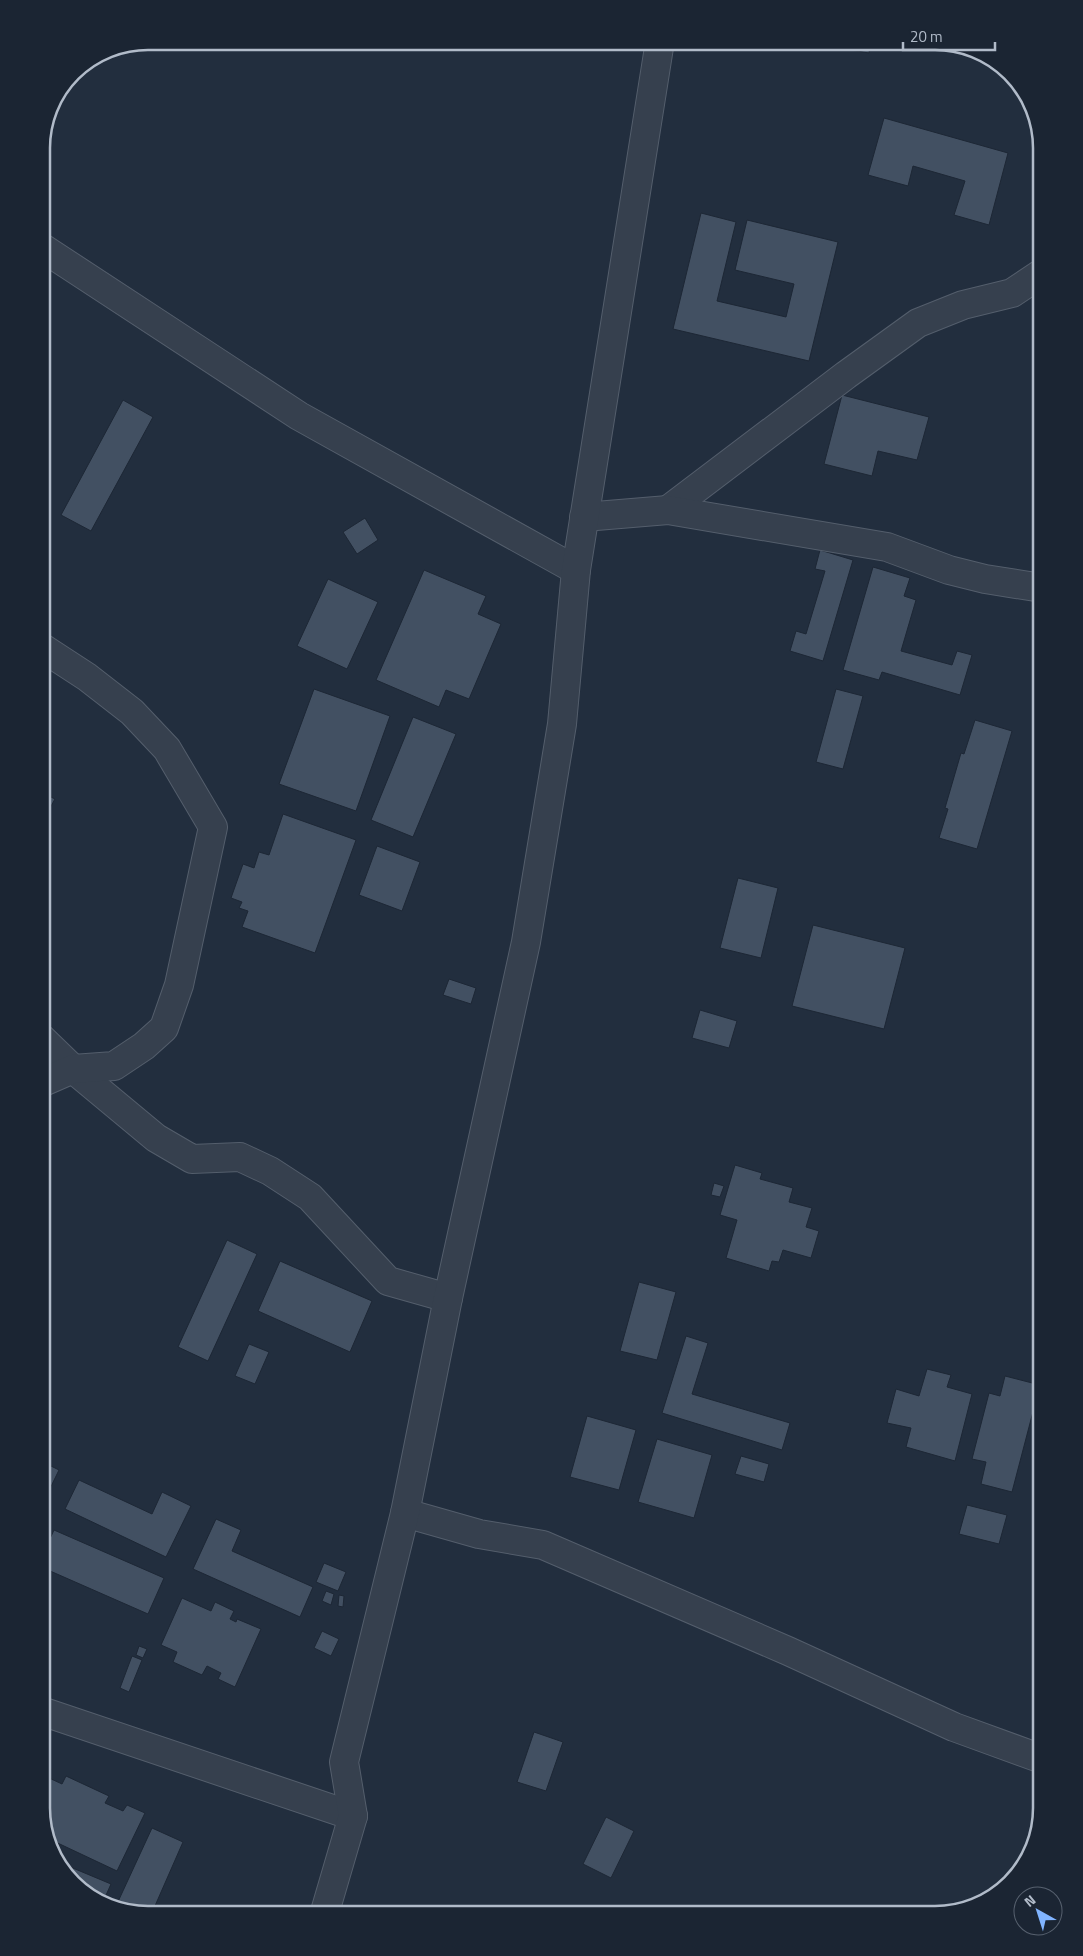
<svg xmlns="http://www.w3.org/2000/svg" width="1083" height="1956" font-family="'Titillium Web',sans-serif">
  <rect width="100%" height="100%" fill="#222e3e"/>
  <g fill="#425062" stroke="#1d2735">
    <polygon points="847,41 871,41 869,53 845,49"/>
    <polygon points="884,118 1008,153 989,225 954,215 965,181 913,166 908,186 868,175"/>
    <polygon points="701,213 736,222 717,301 786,317 794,284 735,270 747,220 838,242 809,361 673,329"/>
    <polygon points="842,395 929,417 917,460 878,451 872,476 824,464"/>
    <polygon points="123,400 153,417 91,531 61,515"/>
    <polygon points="365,518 378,540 357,554 343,532"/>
    <polygon points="820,550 853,560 823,661 790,651 796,631 806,634 825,571 815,569"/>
    <polygon points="873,567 910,578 904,596 916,600 901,651 952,665 957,651 972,655 960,695 882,672 879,680 843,670"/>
    <polygon points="424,570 486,596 478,614 501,624 469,699 446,690 439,707 376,680"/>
    <polygon points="328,579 378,602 347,669 297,646"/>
    <polygon points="314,689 390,716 356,811 279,784"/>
    <polygon points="836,689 863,696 843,769 816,762"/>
    <polygon points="413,717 456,734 413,837 371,820"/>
    <polygon points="975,720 1012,731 977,849 939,838 948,809 945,808 961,753 964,754"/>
    <polygon points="41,792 55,799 41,824"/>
    <polygon points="283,814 356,840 315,953 242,927 248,911 239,908 242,902 231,898 243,864 254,868 259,852 269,855"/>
    <polygon points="377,846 420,862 402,911 359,895"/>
    <polygon points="738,878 778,888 761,958 720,948"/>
    <polygon points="813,925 905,948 884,1029 792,1006"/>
    <polygon points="449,979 476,988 471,1004 443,995"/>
    <polygon points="700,1010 737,1021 729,1048 692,1038"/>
    <polygon points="735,1165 762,1173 760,1179 793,1188 789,1202 812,1208 806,1227 819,1231 811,1258 783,1250 779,1262 772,1261 769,1271 726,1258 737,1220 720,1215"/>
    <polygon points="714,1183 724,1186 720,1197 711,1195"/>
    <polygon points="227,1240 257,1254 208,1361 178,1347"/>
    <polygon points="280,1261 372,1301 350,1352 258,1311"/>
    <polygon points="639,1282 676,1292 657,1360 620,1351"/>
    <polygon points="686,1336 708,1343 692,1394 790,1423 782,1450 662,1413"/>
    <polygon points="249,1344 269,1352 255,1384 235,1376"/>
    <polygon points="927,1369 951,1375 947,1387 972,1394 955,1461 906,1447 911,1428 887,1423 896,1389 919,1396"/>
    <polygon points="1005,1376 1040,1385 1012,1492 981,1484 986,1462 972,1459 989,1393 1000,1396"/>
    <polygon points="587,1416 636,1430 619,1490 570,1477"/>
    <polygon points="657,1439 712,1455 694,1518 638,1502"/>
    <polygon points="741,1456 769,1464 764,1482 735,1474"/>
    <polygon points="41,1461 59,1470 43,1503 41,1502"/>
    <polygon points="79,1480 152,1514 162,1492 191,1506 166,1557 65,1509"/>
    <polygon points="967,1505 1007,1515 999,1544 959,1534"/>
    <polygon points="216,1519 241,1530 232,1551 313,1587 300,1617 193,1569"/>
    <polygon points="54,1530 164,1578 148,1614 41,1567 41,1558"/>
    <polygon points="324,1563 346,1572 338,1591 316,1582"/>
    <polygon points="326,1591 334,1594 331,1605 322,1601"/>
    <polygon points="339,1595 344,1596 343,1607 338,1606"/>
    <polygon points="182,1598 211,1611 215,1602 234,1611 230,1619 236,1622 237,1619 261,1629 235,1687 218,1679 221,1673 207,1666 202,1675 173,1662 177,1652 161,1645"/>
    <polygon points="322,1631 339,1639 331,1656 314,1648"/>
    <polygon points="139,1646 147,1649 143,1658 136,1655"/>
    <polygon points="132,1656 142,1660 129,1692 120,1688"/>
    <polygon points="534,1732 563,1742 546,1791 517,1782"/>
    <polygon points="41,1764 51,1769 47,1777 62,1784 66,1776 109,1796 105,1803 123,1811 127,1805 145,1813 117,1871 47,1838 41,1808"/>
    <polygon points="606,1817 634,1831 611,1878 583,1864"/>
    <polygon points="152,1828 183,1842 151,1915 142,1915 116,1906"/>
    <polygon points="68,1866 111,1884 103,1902 89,1897 67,1870"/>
  </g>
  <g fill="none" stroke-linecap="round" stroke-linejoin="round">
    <g stroke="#545e6c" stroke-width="30">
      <g id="minor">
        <polyline points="41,247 299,416 576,570"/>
        <polyline points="668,510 846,375 918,323 963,305 1012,293 1042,273"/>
        <polyline points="584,517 668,510 887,547 949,570 985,579 1042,588"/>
        <polyline points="41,1038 73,1069 156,1138 192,1159 240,1157 270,1171 310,1197 388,1281 448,1298"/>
        <polyline points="41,1083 73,1069 114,1066 144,1046 164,1028 179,985 213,827 167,749 132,712 87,677 41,647"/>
        <polyline points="405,1513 479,1534 543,1545 788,1651 954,1727 1042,1759"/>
        <polyline points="41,1711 353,1816"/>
        <polyline points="324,1915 353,1816 344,1762 405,1513 448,1298 526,942 562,724 576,570 660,41"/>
      </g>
    </g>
    <use href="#minor" stroke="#36404e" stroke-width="28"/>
  </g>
  <path d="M0 0H1083V1956H0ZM148 50H935A98 98 0 0 1 1033 148V1808A98 98 0 0 1 935 1906H148A98 98 0 0 1 50 1808V148A98 98 0 0 1 148 50Z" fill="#1b2533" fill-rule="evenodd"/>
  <path fill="none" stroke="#b1bbc9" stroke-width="2.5" d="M148 50H935A98 98 0 0 1 1033 148V1808A98 98 0 0 1 935 1906H148A98 98 0 0 1 50 1808V148A98 98 0 0 1 148 50Z"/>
  <g transform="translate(1038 1911) rotate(321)"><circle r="24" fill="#1b2533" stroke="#57616f"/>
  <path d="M0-4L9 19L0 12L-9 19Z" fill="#81b4ff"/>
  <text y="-8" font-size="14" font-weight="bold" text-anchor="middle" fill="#b1bbc9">N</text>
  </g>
  <path d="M903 42v8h92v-8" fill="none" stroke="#b1bbc9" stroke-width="2.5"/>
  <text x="910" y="42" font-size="15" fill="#b1bbc9" stroke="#1b2533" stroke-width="4" paint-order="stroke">20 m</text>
</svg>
